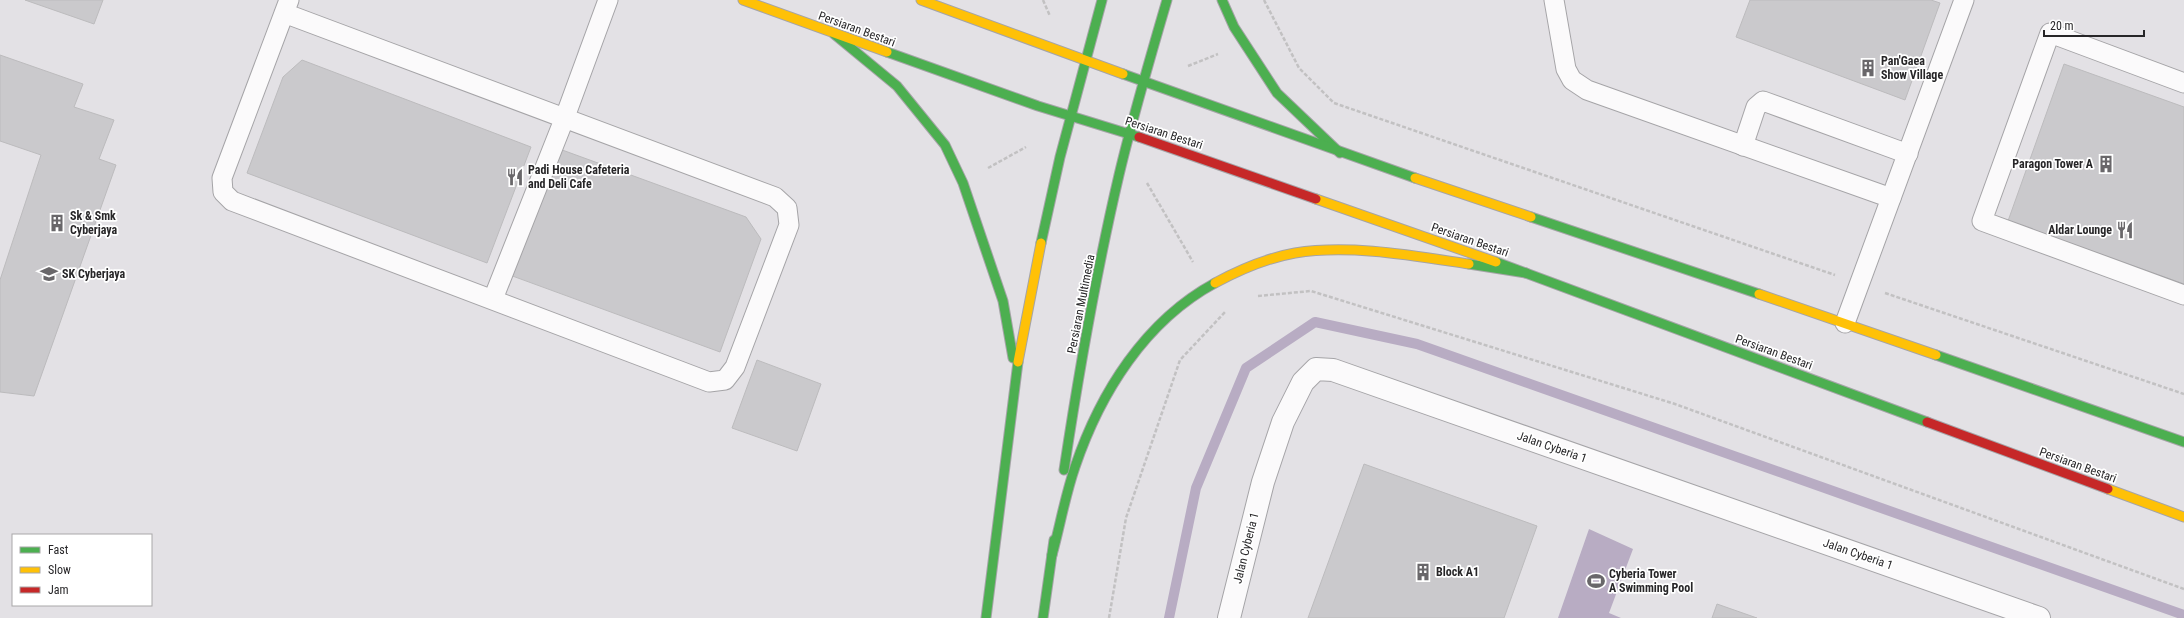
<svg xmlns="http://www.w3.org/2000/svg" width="2184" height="618" font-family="'Roboto Condensed',sans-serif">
  <rect width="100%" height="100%" fill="#e3e1e5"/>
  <polygon fill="#b8acc3" points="1589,529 1633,549 1609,613 1621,618 1558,618"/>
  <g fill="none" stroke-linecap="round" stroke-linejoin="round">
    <polyline stroke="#b8acc3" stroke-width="10" points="1169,618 1196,488 1246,368 1315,322 1417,344 2184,615"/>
  </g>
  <g fill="#cac9cc" stroke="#bcbbbd">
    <polygon points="25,0 103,0 94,24"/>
    <polygon points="1750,0 1931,0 1940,3 1905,100 1736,37"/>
    <polygon points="0,55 83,84 74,107 114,120 99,159 116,165 34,396 0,392 0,280 41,155 0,141"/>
    <polygon points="302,60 531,147 487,263 247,173 283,77"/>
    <polygon points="2064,64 2184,107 2184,284 2008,221"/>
    <polygon points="554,147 746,217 761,239 720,352 507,274"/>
    <polygon points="757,360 821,384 797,451 732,428"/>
    <polygon points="1364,464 1537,526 1504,618 1308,618"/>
    <polygon points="1717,604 1757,618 1712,618"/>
  </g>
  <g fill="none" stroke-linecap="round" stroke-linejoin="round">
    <g stroke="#a5a4a7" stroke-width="21">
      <g id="lane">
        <polyline points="1554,0 1566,69 1572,80 1587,90 1891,198"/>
        <polyline points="284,13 775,197 787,208 789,225 735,367 725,380 709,382 232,201 223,192 222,178 289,0"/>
        <polyline points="2184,83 2050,33 1982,221 2184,295"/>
        <polyline points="1743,146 1756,107 1763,101 1908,154"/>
        <polyline points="493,299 565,117 608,0"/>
        <polyline points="1845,323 1964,0"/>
      </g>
    </g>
    <g stroke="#a5a4a7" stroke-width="24">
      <polyline id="street" points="1229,618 1263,482 1283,422 1303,382 1316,369 1333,370 2039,618"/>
    </g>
    <g stroke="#a5a4a7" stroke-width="11">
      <g id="fast">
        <polyline points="1222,0 1234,27 1277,93 1340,153"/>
        <polyline points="834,34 897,86 945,145 963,183 1003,301 1013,358"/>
        <polyline points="887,52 1038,106 1139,137"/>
        <polyline points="1123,74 1415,178"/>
        <polyline points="1531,217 1759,294"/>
        <polyline points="1041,243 1060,157 1102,0"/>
        <polyline points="1496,262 1927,422"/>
        <polyline points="1469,264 1526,273"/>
        <polyline points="1936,355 2184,442"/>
        <path d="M 1064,470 C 1079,371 1096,273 1119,175 C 1133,116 1150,58 1167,0"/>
        <path d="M 1052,555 C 1060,526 1065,496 1075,467 C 1100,393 1145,321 1215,283"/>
        <polyline points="986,618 1018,362"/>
        <polyline points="1043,618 1054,540"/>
      </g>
    </g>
    <g stroke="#a5a4a7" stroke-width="11">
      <g id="slow">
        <polyline points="743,0 887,52"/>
        <polyline points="921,0 1123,74"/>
        <polyline points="1415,178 1531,217"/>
        <polyline points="1316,199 1496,262"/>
        <path d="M 1215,283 C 1241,269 1267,258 1295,253 C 1350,244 1415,256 1469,264"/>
        <polyline points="1759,294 1936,355"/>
        <polyline points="1018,362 1041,243"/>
        <polyline points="2108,489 2184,517"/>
      </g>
    </g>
    <g stroke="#a5a4a7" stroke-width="11">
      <g id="jam">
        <polyline points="1139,137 1316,199"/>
        <polyline points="1927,422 2108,489"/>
      </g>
    </g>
    <g stroke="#c2c1c2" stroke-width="2.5" stroke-dasharray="4 2" stroke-linecap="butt">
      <polyline points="1043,0 1050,16"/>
      <polyline points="1264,0 1299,68 1334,103 1835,275"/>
      <polyline points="1188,66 1218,54"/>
      <polyline points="988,168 1026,147"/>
      <polyline points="1147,183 1193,262"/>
      <polyline points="1885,293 2184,394"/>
      <polyline points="1258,296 1311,291 1675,404 2184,589"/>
      <polyline points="1109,618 1126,518 1180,360 1225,312"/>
    </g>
    <use href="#lane" stroke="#fbfafb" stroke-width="19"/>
    <use href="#street" stroke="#fbfafb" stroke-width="22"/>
    <use href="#fast" stroke="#4caf50" stroke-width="9"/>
    <use href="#slow" stroke="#ffc107" stroke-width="9"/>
    <use href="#jam" stroke="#c62828" stroke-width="9"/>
  </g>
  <defs>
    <g id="building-bare" transform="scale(1.38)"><path d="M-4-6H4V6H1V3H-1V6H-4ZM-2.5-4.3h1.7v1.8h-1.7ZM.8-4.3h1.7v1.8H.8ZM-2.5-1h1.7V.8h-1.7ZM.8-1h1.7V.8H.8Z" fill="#69676a" stroke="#fff" stroke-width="2.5" paint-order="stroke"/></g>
    <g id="restaurant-bare" transform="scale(1.38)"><path d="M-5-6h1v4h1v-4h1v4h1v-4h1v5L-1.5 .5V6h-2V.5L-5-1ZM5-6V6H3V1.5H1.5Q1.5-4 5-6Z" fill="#69676a" stroke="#fff" stroke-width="2.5" paint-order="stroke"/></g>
    <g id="school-bare" transform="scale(1.38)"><path d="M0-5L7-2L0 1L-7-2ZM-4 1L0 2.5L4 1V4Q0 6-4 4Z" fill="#69676a" stroke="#fff" stroke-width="2.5" paint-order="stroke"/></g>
    <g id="stadium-bare" transform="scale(1.38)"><path d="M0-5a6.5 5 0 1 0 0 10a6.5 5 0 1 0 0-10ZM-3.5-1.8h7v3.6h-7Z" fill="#69676a" stroke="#fff" stroke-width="2.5" paint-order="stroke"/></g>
  </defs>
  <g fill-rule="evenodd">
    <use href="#building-bare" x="1868" y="68"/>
    <use href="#building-bare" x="2106" y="164"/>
    <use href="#restaurant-bare" x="515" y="177"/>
    <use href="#building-bare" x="57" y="223"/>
    <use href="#restaurant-bare" x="2125" y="230"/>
    <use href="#school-bare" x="49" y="274"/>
    <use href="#building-bare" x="1423" y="572"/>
    <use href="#stadium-bare" x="1596" y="581"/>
  </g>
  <g text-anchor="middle" stroke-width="3.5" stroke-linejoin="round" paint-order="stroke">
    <g font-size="12" fill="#272628" stroke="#fff">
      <text transform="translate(857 29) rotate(20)" y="4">Persiaran Bestari</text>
      <text transform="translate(1164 133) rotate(18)" y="4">Persiaran Bestari</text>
      <text transform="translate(1470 240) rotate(19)" y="4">Persiaran Bestari</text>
      <text transform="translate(1081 304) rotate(-79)" y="4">Persiaran Multimedia</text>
      <text transform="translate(1774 352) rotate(20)" y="4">Persiaran Bestari</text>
      <text transform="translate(1552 447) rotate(19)" y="4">Jalan Cyberia 1</text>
      <text transform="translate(2078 465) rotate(20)" y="4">Persiaran Bestari</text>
      <text transform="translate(1246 548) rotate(-76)" y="4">Jalan Cyberia 1</text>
      <text transform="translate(1858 554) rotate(19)" y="4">Jalan Cyberia 1</text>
    </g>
    <g font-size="12" font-weight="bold" fill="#272628" stroke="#fff" text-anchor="start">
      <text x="1881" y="65">Pan'Gaea<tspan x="1881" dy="14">Show Village</tspan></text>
      <text x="2093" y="168" text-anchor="end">Paragon Tower A</text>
      <text x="528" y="174">Padi House Cafeteria<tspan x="528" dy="14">and Deli Cafe</tspan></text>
      <text x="70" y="220">Sk &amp; Smk<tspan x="70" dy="14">Cyberjaya</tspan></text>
      <text x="2112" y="234" text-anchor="end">Aldar Lounge</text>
      <text x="62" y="278">SK Cyberjaya</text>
      <text x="1436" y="576">Block A1</text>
      <text x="1609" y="578">Cyberia Tower<tspan x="1609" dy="14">A Swimming Pool</tspan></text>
    </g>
  </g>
  <rect x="12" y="534" width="140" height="72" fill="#ffffff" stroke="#a9a8a9"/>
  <rect x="20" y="547" width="20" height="6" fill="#4caf50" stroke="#a9a8a9"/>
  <text x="48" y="554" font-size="12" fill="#272628">Fast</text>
  <rect x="20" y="567" width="20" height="6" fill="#ffc107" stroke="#a9a8a9"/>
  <text x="48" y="574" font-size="12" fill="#272628">Slow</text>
  <rect x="20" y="587" width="20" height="6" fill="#c62828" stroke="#a9a8a9"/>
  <text x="48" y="594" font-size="12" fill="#272628">Jam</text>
  <path d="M2044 30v6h100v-6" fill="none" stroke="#272628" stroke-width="2"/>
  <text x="2050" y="30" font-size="12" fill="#272628" stroke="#ffffff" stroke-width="3" paint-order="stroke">20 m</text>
</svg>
